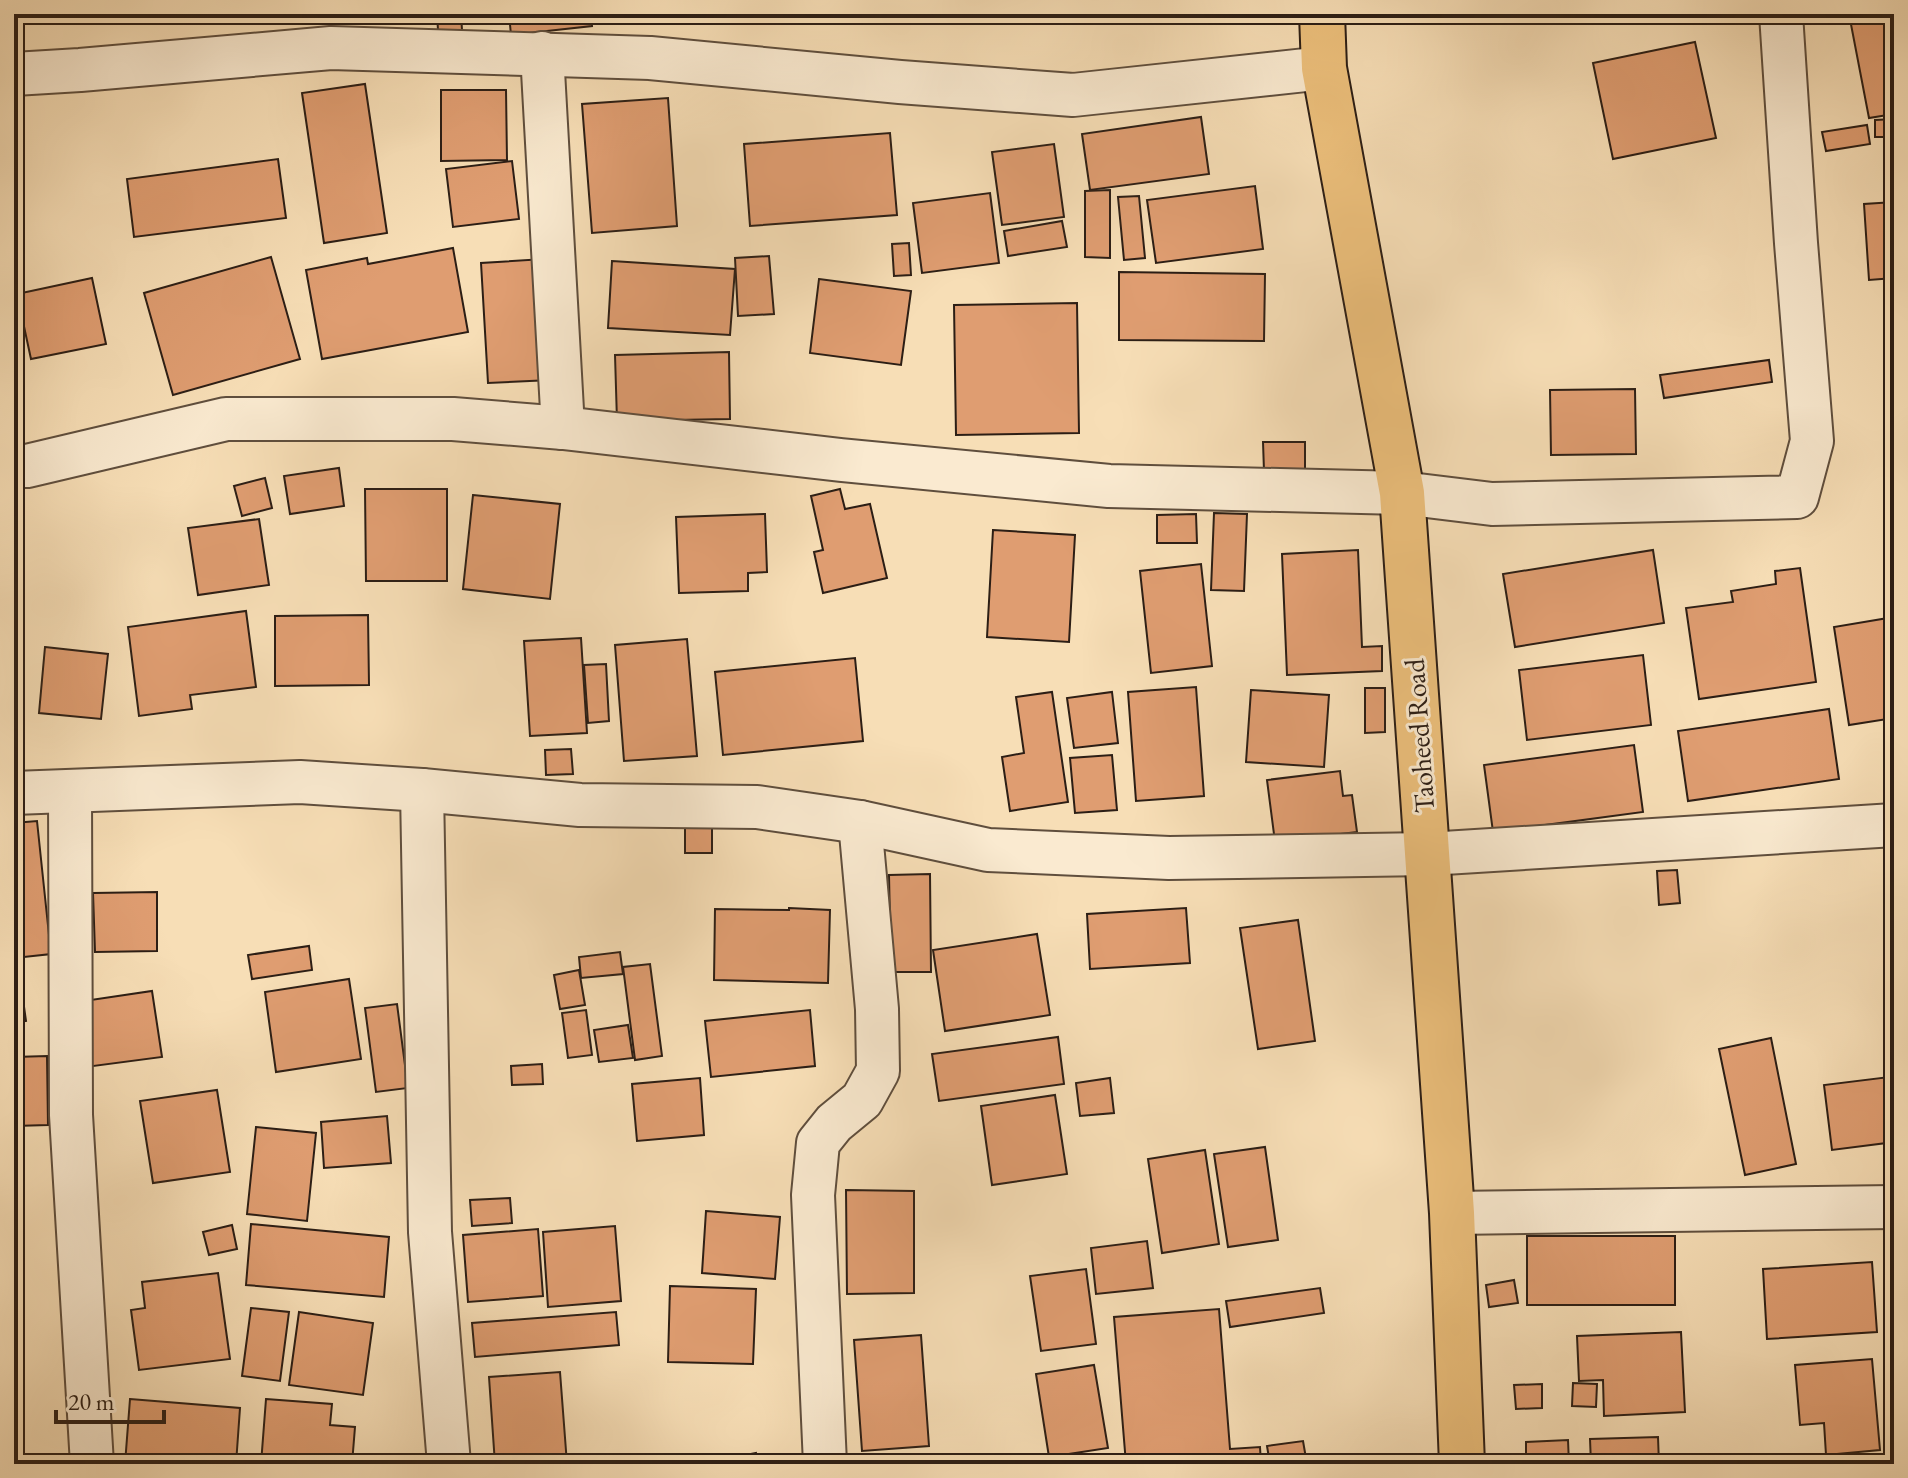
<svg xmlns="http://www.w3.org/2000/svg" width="1908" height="1478" font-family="'EB Garamond',serif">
  <rect width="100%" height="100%" fill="#f7deb6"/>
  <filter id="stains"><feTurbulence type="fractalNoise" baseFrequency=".0025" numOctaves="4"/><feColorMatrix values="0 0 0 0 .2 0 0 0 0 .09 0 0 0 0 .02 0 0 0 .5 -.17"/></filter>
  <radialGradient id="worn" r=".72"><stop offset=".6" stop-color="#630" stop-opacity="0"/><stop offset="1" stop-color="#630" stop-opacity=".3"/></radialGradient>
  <g fill="#df9d71" stroke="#2c1e15" stroke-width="2">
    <polygon points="437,14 461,14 462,30 438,30"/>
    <polygon points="509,14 591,14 592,26 511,35"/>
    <polygon points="1849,14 1894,14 1894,114 1869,118"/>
    <polygon points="1695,42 1716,138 1613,159 1593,63"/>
    <polygon points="365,84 387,233 324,243 302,93"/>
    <polygon points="441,90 506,90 507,160 441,161"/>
    <polygon points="668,98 677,226 592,233 582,104"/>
    <polygon points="1201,117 1209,174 1090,190 1082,134"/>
    <polygon points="1894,119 1894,137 1875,137 1875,120"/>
    <polygon points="1867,125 1870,144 1826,151 1822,132"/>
    <polygon points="890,133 897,215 750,226 744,144"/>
    <polygon points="1054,144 1064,217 1002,225 992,152"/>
    <polygon points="278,159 286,218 134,237 127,179"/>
    <polygon points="512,161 519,219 453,227 446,169"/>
    <polygon points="1255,186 1263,249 1156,263 1147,200"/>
    <polygon points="1110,190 1110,258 1085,257 1085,191"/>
    <polygon points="990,193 999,263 922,273 913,203"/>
    <polygon points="1139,196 1145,258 1124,260 1118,197"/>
    <polygon points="1894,202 1894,278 1869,280 1864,204"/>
    <polygon points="1062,221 1067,247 1008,256 1004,231"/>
    <polygon points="909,243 911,275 894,276 892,244"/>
    <polygon points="453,248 468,332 322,359 306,270 367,258 368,264"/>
    <polygon points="769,256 774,314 738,316 735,258"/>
    <polygon points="271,257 300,359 173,395 144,293"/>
    <polygon points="544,259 551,380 488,383 481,263"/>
    <polygon points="612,261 735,269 730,335 608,328"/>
    <polygon points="1119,272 1265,274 1264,341 1119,340"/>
    <polygon points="92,278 106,344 31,359 17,294"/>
    <polygon points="819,279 911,291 901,365 810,353"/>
    <polygon points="1077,303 1079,433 956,435 954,305"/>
    <polygon points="729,352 730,419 617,421 615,355"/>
    <polygon points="1769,360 1772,382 1664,398 1660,375"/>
    <polygon points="1635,389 1636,454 1551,455 1550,390"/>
    <polygon points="1263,442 1305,442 1305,470 1264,471"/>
    <polygon points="339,468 344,506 290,514 284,476"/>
    <polygon points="265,478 272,508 242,516 234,486"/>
    <polygon points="365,489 447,489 447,581 366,581"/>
    <polygon points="840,489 845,509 870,504 887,578 823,593 814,552 823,550 811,496"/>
    <polygon points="473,495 560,504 550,599 463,589"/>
    <polygon points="1214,513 1247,514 1244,591 1211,590"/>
    <polygon points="765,514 767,572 748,573 748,591 679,593 676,517"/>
    <polygon points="1196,514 1197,543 1157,543 1157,515"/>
    <polygon points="259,519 269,585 198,595 188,528"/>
    <polygon points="993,530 1075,535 1069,642 987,637"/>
    <polygon points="1358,550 1362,647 1382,646 1382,671 1287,675 1282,554"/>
    <polygon points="1653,550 1664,623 1515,647 1503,574"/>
    <polygon points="1201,564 1212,666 1151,673 1140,571"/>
    <polygon points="1800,568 1816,682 1699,699 1686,608 1733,602 1731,591 1776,584 1775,571"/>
    <polygon points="246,611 256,687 190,695 192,709 139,716 128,627"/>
    <polygon points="368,615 369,685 275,686 275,616"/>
    <polygon points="1894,617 1894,718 1849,725 1834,627"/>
    <polygon points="581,638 587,733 530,736 524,641"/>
    <polygon points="687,639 697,756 624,761 615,645"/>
    <polygon points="45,647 108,654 101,719 39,713"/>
    <polygon points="1643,655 1651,725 1527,740 1519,670"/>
    <polygon points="855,658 863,741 723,755 715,672"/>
    <polygon points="606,664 609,721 588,723 584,665"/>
    <polygon points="1196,687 1204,796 1136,801 1128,692"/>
    <polygon points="1365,688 1385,688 1385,732 1365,733"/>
    <polygon points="1251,690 1329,695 1324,767 1246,762"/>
    <polygon points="1052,692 1068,802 1010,811 1002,757 1024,753 1016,697"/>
    <polygon points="1112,692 1118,743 1074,748 1067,698"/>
    <polygon points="1829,709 1839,779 1688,801 1678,731"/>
    <polygon points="1634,745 1643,812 1493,832 1484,765"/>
    <polygon points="571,749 573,774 546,775 545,750"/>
    <polygon points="1112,755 1117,810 1075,813 1070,758"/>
    <polygon points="1340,771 1343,796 1352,795 1357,832 1275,842 1267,780"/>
    <polygon points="37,821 51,954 15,958 14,823"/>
    <rect x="685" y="827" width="27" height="26"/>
    <polygon points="1677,870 1680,903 1659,905 1657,871"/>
    <polygon points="930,874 931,972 891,972 889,875"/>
    <polygon points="157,892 157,951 95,952 93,893"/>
    <polygon points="789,908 830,910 828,983 714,980 715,909 789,910"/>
    <polygon points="1186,908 1190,963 1090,969 1087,914"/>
    <polygon points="1298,920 1315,1041 1258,1049 1240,928"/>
    <polygon points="1037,934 1050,1015 945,1031 933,950"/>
    <polygon points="309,946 312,970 252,979 248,955"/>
    <polygon points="620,952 623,974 581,978 579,957"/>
    <polygon points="14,964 18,964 26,1021 14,1023"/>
    <polygon points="650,964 662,1056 635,1060 623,967"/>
    <polygon points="579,970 585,1005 560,1009 554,975"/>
    <polygon points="349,979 361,1059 276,1072 265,992"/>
    <polygon points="152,991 162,1057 86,1067 77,1002"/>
    <polygon points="397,1004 408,1088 376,1092 365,1008"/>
    <polygon points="586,1010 592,1055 568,1058 562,1013"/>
    <polygon points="810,1010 815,1066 711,1077 705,1021"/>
    <polygon points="628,1025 633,1058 599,1062 594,1030"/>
    <polygon points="1058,1037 1064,1084 939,1101 932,1054"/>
    <polygon points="1771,1038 1796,1164 1745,1175 1719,1049"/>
    <polygon points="47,1056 48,1125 14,1126 14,1057"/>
    <polygon points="542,1064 543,1084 512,1085 511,1066"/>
    <polygon points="1889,1077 1894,1119 1894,1142 1832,1150 1824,1085"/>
    <polygon points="700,1078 704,1135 637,1141 632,1084"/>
    <polygon points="1110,1078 1114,1113 1080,1116 1076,1083"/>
    <polygon points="217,1090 230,1172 153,1183 140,1101"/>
    <polygon points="1055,1095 1067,1174 992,1185 981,1106"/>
    <polygon points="387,1116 391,1163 324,1168 321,1122"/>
    <polygon points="256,1127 316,1133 307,1221 247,1214"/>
    <polygon points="1265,1147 1278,1240 1228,1247 1214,1154"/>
    <polygon points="1205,1150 1219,1244 1162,1253 1148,1159"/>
    <polygon points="846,1190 914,1191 914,1293 847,1294"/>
    <polygon points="510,1198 512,1223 472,1226 470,1200"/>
    <polygon points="706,1211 780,1217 775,1279 702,1273"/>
    <polygon points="251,1224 389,1237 384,1297 246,1285"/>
    <polygon points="232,1225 237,1249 209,1255 203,1232"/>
    <polygon points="615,1226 621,1301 548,1307 543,1232"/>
    <polygon points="538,1229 543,1296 468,1302 463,1235"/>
    <rect x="1527" y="1236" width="148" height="69"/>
    <polygon points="1147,1241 1153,1288 1096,1294 1091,1248"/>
    <polygon points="1872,1262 1877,1332 1767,1339 1763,1269"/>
    <polygon points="1086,1269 1096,1344 1041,1351 1030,1276"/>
    <polygon points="218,1273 230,1359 139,1370 131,1310 145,1308 142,1282"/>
    <polygon points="1514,1280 1518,1303 1489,1307 1486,1285"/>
    <polygon points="670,1286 756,1289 753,1364 668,1362"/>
    <polygon points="1320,1288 1324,1313 1230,1327 1226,1301"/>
    <polygon points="251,1308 289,1312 280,1381 242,1376"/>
    <polygon points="1219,1309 1230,1449 1260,1447 1261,1464 1126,1464 1114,1317"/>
    <polygon points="299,1312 373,1323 363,1395 289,1385"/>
    <polygon points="616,1312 619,1345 475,1357 472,1323"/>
    <polygon points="1681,1332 1685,1412 1604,1416 1603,1380 1579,1381 1577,1336"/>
    <polygon points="921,1335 929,1446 862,1451 854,1340"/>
    <polygon points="1872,1359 1880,1450 1826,1455 1824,1423 1800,1425 1795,1365"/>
    <polygon points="1094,1365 1108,1448 1049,1457 1036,1374"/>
    <polygon points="560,1372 567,1464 495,1464 489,1377"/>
    <polygon points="1573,1383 1597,1384 1596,1407 1572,1406"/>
    <polygon points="1542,1384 1542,1408 1516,1409 1514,1385"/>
    <polygon points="130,1399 240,1408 236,1464 125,1464"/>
    <polygon points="266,1399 332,1404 330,1425 355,1427 352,1464 261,1464"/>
    <polygon points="1658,1437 1659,1464 1591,1464 1590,1439"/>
    <polygon points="1568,1440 1569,1464 1526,1464 1526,1442"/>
    <polygon points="1303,1441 1307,1464 1270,1464 1267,1446"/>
    <polygon points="756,1453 758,1464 701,1464"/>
  </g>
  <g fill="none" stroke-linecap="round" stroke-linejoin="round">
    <g stroke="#5f4e3d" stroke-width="46">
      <g id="minor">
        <polyline points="542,53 563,428"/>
        <polyline points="14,74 80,70 331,48 650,58 900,82 1073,95 1324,68"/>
        <polyline points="27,466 226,419 453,419 563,428 841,460 1109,486 1402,493 1492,504 1797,497 1812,441 1796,243 1781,14"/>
        <polyline points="422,790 430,1232 449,1464"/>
        <polyline points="70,792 71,1115 92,1464"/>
        <polyline points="14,793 300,782 422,790 580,805 757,807 860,822 988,850 1169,858 1428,854 1894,825"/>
        <polyline points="1452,1213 1894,1207"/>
        <polyline points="825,1464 813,1195 818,1143 834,1123 862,1100 878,1071 877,1009 860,822"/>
      </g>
    </g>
    <g stroke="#2c1e15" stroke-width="48">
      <polyline id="major" points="1322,14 1324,68 1402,493 1452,1213 1462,1464"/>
    </g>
    <use href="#minor" stroke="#faead0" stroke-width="42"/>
    <use href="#major" stroke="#ecbf7b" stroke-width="44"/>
  </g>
  <g text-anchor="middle" stroke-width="6" stroke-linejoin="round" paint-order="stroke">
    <g font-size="28" fill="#2c1e15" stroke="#faead0">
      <text transform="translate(1419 736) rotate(-94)" y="10">Taoheed Road</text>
    </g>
  </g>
  <rect width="1908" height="1478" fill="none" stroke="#f7deb6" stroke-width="48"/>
  <rect x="16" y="16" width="1876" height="1446" fill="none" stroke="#2c1e15" stroke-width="4"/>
  <rect x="24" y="24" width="1860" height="1430" fill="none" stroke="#2c1e15" stroke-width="2"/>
  <path d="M56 1410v12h108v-12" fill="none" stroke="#2c1e15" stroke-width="4"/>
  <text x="68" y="1410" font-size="24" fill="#2c1e15" stroke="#faead0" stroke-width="6" paint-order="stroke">20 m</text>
  <rect width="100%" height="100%" filter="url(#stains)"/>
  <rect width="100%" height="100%" fill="url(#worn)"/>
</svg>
